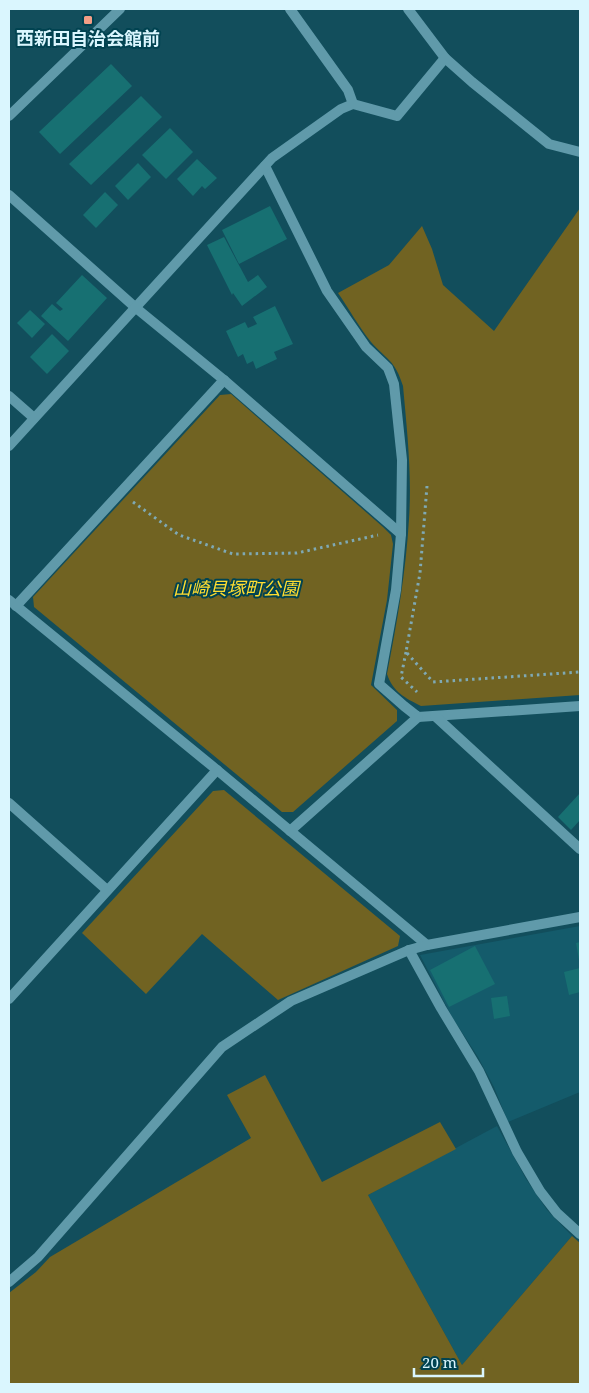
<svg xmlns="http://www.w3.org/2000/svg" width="589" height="1393" font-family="'Noto Serif','Noto Sans JP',serif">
  <rect width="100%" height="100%" fill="#124e5c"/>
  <g fill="#145b6b">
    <polygon points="580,926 580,1092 508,1122 494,1087 478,1057 452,1017 420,955"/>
    <polygon points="497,1126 526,1179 547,1210 572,1236 462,1365 368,1195"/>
  </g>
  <g fill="#716322">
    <path d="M 580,208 L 580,695 L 421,706 C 405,698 393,692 387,674 C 397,623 406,571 409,519 C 412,475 407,430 403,386 C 395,360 387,360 371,342 C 359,327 349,309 338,293 L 389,265 L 422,226 L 432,249 L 443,285 L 494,331 Z"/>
    <polygon points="231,394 383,527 391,535 393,544 387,600 371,685 397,710 397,721 293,812 282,812 34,607 33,597 220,395"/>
    <polygon points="224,790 400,936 398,946 278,1000 202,934 146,994 82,933 213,791"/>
    <polygon points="265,1075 322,1182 440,1122 456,1149 368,1195 462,1365 572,1236 580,1243 580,1384 9,1384 9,1293 36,1272 50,1257 251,1138 227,1095"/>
  </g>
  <g fill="#177072">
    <polygon points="111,64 132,86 60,154 39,132"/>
    <polygon points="141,96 162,117 91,185 69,164"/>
    <polygon points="170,128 193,152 166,179 142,155"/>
    <polygon points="197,159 217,178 205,189 202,186 193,196 177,179"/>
    <polygon points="138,163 151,177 128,200 115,186"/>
    <polygon points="105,192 118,205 96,228 83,215"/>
    <polygon points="270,206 287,239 239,264 222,230"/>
    <polygon points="224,237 248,282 258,275 267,287 242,306 233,293 232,295 207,245"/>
    <polygon points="82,275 107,298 68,341 41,316 52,304 60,311 63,309 56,303"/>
    <polygon points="275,306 293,344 274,352 277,359 256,369 253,361 247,364 243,354 238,357 226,331 245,322 248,328 257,324 253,317"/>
    <polygon points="30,310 45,324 32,338 17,323"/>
    <polygon points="52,334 69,351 47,374 30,357"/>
    <polygon points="580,793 580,820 571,830 558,817"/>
    <polygon points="580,942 580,960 579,960 576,943"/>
    <polygon points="475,946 495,984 449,1007 430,970"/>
    <polygon points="580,968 580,992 569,995 564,972"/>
    <polygon points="507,996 510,1016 494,1019 491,998"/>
  </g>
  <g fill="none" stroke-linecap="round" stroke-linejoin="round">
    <g stroke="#7fa9b4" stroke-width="3" stroke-dasharray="2.5 4" stroke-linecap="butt">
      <polyline points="427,486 420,573 406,652 433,682 580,672"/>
      <polyline points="133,502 179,535 233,554 297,553 378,535"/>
      <polyline points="406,652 401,677 417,692"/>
    </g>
    <g stroke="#609aaa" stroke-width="10">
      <polyline points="290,9 348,90 353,104"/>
      <polyline points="408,9 445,58"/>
      <polyline points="9,116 120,9"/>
      <polyline points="265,166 327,291 366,347 388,368 394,384 402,460 401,534 396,590 379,684 404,706 418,717 580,706"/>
      <polyline points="9,195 136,308 224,380 401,534"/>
      <polyline points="9,396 34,418"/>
      <polyline points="9,446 272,158 341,109 353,104 397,116 445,58 472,82 549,144 580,152"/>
      <polyline points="9,600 217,770 427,945"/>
      <polyline points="16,606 224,380"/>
      <polyline points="435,716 580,849"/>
      <polyline points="9,803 107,890"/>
      <polyline points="290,831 418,717"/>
      <polyline points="409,950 441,1008 479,1071 517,1152 540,1191 557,1213 580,1234"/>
      <polyline points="9,999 217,770"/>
      <polyline points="9,1282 38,1257 222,1047 291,1001 409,950 427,945 580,917"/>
    </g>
  </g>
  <rect fill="#f49e86" stroke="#014351" stroke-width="2" x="83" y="15" width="10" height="10" rx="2.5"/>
  <g text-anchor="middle" stroke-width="4" stroke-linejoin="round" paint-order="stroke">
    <g font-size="18" font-weight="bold" fill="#daf6fe" stroke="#014351">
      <text x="88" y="45">西新田自治会館前</text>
    </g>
    <g font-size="18" font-style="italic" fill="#ffdd31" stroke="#014351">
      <text x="236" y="595">山崎貝塚町公園</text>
    </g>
  </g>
  <rect width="589" height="1393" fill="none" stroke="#daf6fe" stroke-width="20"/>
  <path d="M414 1368v8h69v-8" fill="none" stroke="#daf6fe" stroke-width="2.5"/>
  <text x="422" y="1368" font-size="15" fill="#daf6fe" stroke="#014351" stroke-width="4" paint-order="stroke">20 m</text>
</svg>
